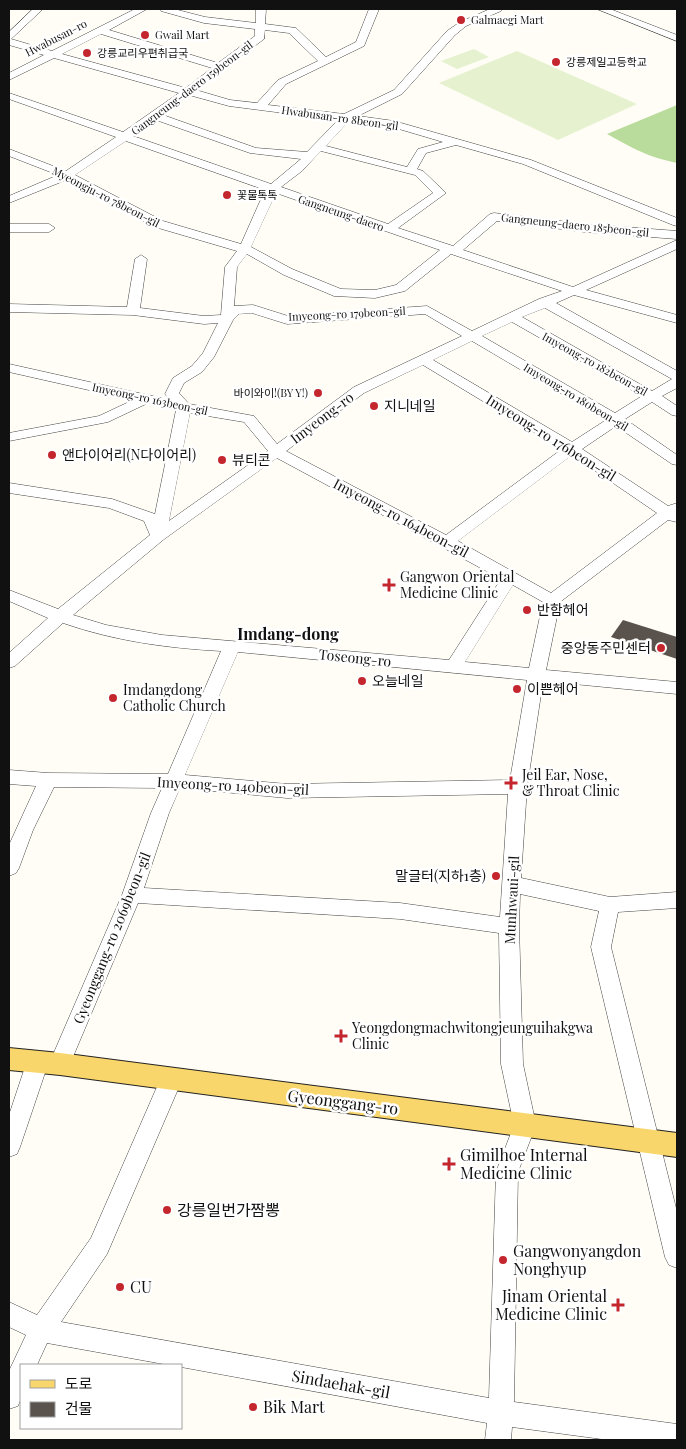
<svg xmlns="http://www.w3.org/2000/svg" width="686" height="1449" font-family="'Playfair Display','Noto Sans KR',serif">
  <rect width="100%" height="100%" fill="#fffdf5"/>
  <path fill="#b9dc9c" d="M 677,105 L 677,163 C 648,157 632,148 607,134 Z"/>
  <g fill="#e6f2cf">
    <polygon points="474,49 489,57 457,69 441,61"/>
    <polygon points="517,51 637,104 558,140 439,83"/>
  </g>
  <polygon fill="#5a524d" points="623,620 677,637 677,659 611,637"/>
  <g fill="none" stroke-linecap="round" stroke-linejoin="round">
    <g stroke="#444" stroke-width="1">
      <g id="minor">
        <path d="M 33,9 L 43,9 L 11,39 L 52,51 L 135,9 L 147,9 L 109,30 L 218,63 L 255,36 L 255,29 L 204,23 L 161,11 L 159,9 L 174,9 L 205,17 L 256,23 L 256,9 L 266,9 L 265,24 L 296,28 L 326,57 L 356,42 L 369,9 L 379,9 L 364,46 L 286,84 L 268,105 L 344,114 L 394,90 L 447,31 L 460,22 L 490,9 L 503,9 L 501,11 L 466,26 L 455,35 L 402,94 L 358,116 L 394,121 L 531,160 L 677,218 L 677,226 L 673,225 L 523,164 L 456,145 L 426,153 L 417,169 L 423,171 L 446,193 L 398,228 L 453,246 L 490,214 L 494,213 L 585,224 L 677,231 L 677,239 L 585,232 L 497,221 L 463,250 L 573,287 L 677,240 L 677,249 L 586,290 L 677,315 L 677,323 L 574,295 L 556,303 L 677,371 L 677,388 L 662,396 L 677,406 L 677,416 L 672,415 L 652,402 L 625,419 L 677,455 L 677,465 L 672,464 L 616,426 L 582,449 L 668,506 L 677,503 L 677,522 L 668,520 L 560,602 L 546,670 L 677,682 L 677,694 L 543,681 L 527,787 L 521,878 L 610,897 L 677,892 L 677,908 L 618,912 L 611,947 L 677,1212 L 677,1268 L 669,1265 L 665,1257 L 591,947 L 599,911 L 520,894 L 519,926 L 523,1064 L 536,1125 L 518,1172 L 514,1402 L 677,1424 L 677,1440 L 609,1440 L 512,1427 L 511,1440 L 485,1440 L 487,1423 L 181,1367 L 181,1365 L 169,1365 L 47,1343 L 37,1365 L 21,1365 L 21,1398 L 18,1406 L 9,1409 L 9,1371 L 26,1335 L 9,1327 L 9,1302 L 37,1315 L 91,1238 L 163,1073 L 171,1070 L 179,1073 L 182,1080 L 107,1254 L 61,1322 L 489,1398 L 496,1172 L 514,1125 L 501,1064 L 499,933 L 400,919 L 138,903 L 67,1071 L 60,1073 L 53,1071 L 49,1064 L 122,895 L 151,813 L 162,788 L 54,787 L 33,830 L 19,868 L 16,873 L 9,876 L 9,845 L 36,786 L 9,784 L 9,770 L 48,773 L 168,774 L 221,651 C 167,648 115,641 63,623 L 15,666 L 9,668 L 9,653 L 48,618 L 9,601 L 9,590 L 58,609 L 150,535 L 144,521 L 109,508 L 9,493 L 9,483 L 112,499 L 155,514 L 176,410 L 148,403 L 108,422 L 9,441 L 9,433 L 99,416 L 133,400 L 9,372 L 9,364 L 170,400 L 165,394 L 173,378 L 192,366 L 203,353 L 218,323 L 204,324 L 133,315 L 9,312 L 9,304 L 127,307 L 135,259 L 141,255 L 147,259 L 140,308 L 204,316 L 221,315 L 225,267 L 237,251 L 155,227 L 66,180 L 9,203 L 9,196 L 58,175 L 9,156 L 9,149 L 66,171 L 116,137 L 9,99 L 9,93 L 123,132 L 179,93 L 54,58 L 9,80 L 9,73 L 44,55 L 9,45 L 9,32 ZM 265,30 L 289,33 L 318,61 L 278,80 L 257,103 L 230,100 L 196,90 L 264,39 ZM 101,34 L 212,68 L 186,88 L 62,54 ZM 189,95 L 229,106 L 338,120 L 307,152 L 256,148 L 163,115 ZM 156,120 L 250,153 L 301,159 L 271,184 L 133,136 ZM 349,121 L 389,126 L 443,142 L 418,149 L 407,167 L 326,146 ZM 126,141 L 265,190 L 241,244 L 163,221 L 75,175 ZM 321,151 L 415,175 L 433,193 L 388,224 L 281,187 L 302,171 ZM 276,193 L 440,250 L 396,285 L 375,290 L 341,289 L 292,269 L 251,247 ZM 247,254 L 284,275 L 334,296 L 375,298 L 405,291 L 451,254 L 562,291 L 539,299 L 472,331 L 427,306 L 288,316 L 253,305 L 234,306 L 237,267 ZM 545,308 L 672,379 L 652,391 L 522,317 ZM 252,313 L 287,324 L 425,314 L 462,336 L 354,387 L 277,444 L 254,416 L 189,404 L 179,393 L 184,383 L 202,372 L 214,357 L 233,320 L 239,314 ZM 512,322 L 642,396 L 615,413 L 482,336 ZM 472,341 L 606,420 L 572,442 L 433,360 ZM 423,365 L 562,449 L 446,535 L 286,451 L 364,393 ZM 190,413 L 244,422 L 268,451 L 169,521 ZM 572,455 L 657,513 L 551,593 L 458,541 ZM 277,458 L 501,579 L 449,660 L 162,635 L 106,625 L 73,615 L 163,540 ZM 513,585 L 543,602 L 529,668 L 465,662 ZM 238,652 L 527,680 L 510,780 L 287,784 L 185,775 ZM 180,788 L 287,798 L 508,794 L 500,917 L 400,903 L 144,888 L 169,813 Z"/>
        <polygon points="597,9 610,9 677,35 677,41"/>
        <polygon points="9,224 49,224 55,228 49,232 9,232"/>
        <polygon points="38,1052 45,1054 49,1061 20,1147 17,1154 9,1157 9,1115 27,1061 31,1054"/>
      </g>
    </g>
    <g stroke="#222" stroke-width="2">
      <polygon id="major" points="9,1048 60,1053 677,1133 677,1157 60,1075 9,1070"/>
    </g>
    <use href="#minor" fill="#fff" fill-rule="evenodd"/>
    <use href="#major" fill="#f9d66b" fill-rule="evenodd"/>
  </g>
  <g fill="#c4262e" stroke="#fff" stroke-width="2">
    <circle cx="461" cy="20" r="5"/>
    <circle cx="145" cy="35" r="5"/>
    <circle cx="87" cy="53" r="5"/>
    <circle cx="556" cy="62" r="5"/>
    <circle cx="227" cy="195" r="5"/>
    <circle cx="318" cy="393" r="5"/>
    <circle cx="374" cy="406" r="5"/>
    <circle cx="52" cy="455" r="5"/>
    <circle cx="222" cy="460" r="5"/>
    <path d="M386.5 577.5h5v5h5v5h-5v5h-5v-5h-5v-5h5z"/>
    <circle cx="527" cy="610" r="5"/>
    <circle cx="661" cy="648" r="5"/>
    <circle cx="362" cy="681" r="5"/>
    <circle cx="517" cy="689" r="5"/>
    <circle cx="113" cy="698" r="5"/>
    <path d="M508.5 775.5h5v5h5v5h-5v5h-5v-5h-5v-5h5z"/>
    <circle cx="496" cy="876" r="5"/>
    <path d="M338.5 1028.5h5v5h5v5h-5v5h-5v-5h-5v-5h5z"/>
    <path d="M446.5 1156.5h5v5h5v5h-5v5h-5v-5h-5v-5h5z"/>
    <circle cx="167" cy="1210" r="5"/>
    <circle cx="503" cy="1260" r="5"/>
    <circle cx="120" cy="1287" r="5"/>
    <path d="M615.5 1297.5h5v5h5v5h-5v5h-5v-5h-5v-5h5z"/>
    <circle cx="253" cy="1407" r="5"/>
  </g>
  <g text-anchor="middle" stroke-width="5" stroke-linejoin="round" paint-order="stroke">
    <g font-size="11" fill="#111" stroke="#fff" text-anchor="start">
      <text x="471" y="24">Galmaegi Mart</text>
      <text x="155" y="39">Gwail Mart</text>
      <text x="97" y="57">강릉교리우편취급국</text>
      <text x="566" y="66">강릉제일고등학교</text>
      <text x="237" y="199">꽃물톡톡</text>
      <text x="308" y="397" text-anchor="end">바이와이!(BY Y!)</text>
    </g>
    <g font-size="11" fill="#111" stroke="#fff">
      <text transform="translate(56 38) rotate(-27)" y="4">Hwabusan-ro</text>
      <text transform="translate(192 88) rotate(-37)" y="4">Gangneung-daero 159beon-gil</text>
      <text transform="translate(340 118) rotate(8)" y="4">Hwabusan-ro 8beon-gil</text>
      <text transform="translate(106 197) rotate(27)" y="4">Myeongju-ro 78beon-gil</text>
      <text transform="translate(341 213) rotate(19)" y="4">Gangneung-daero</text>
      <text transform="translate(575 225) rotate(6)" y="4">Gangneung-daero 185beon-gil</text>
      <text transform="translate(347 314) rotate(-3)" y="4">Imyeong-ro 179beon-gil</text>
      <text transform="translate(595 364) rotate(29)" y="4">Imyeong-ro 182beon-gil</text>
      <text transform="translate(576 397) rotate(31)" y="4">Imyeong-ro 180beon-gil</text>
      <text transform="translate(150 399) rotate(12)" y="4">Imyeong-ro 163beon-gil</text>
    </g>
    <g font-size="14" fill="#111" stroke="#fff" text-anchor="start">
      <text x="384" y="411">지니네일</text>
      <text x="62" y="460">앤다이어리(N다이어리)</text>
      <text x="232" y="465">뷰티콘</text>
      <text x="400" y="582">Gangwon Oriental<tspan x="400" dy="16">Medicine Clinic</tspan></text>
      <text x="537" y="615">반함헤어</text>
      <text x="651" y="653" text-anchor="end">중앙동주민센터</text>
      <text x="372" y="686">오늘네일</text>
      <text x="527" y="694">이쁜헤어</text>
      <text x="123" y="695">Imdangdong<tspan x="123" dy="16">Catholic Church</tspan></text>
      <text x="522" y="780">Jeil Ear, Nose,<tspan x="522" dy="16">&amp; Throat Clinic</tspan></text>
      <text x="486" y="881" text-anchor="end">말글터(지하1층)</text>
      <text x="352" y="1033">Yeongdongmachwitongjeunguihakgwa<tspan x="352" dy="16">Clinic</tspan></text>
    </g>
    <g font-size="14" fill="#111" stroke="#fff">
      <text transform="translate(322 418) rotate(-37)" y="5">Imyeong-ro</text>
      <text transform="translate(551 438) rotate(32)" y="5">Imyeong-ro 176beon-gil</text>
      <text transform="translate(401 518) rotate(28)" y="5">Imyeong-ro 164beon-gil</text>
      <text transform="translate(355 658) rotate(6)" y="5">Toseong-ro</text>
      <text transform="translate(233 786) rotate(3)" y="5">Imyeong-ro 140beon-gil</text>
      <text transform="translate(512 900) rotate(-87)" y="5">Munhwaui-gil</text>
      <text transform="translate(112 938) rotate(-68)" y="5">Gyeonggang-ro 2069beon-gil</text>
    </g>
    <g font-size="16" font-weight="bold" fill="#111" stroke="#fff">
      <text x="288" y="640">Imdang-dong</text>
    </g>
    <g font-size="16" fill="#111" stroke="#fff">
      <text transform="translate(343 1102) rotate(7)" y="6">Gyeonggang-ro</text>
      <text transform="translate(341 1384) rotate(10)" y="6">Sindaehak-gil</text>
    </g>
    <g font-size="16" fill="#111" stroke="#fff" text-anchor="start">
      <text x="460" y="1161">Gimilhoe Internal<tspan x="460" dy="18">Medicine Clinic</tspan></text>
      <text x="177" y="1216">강릉일번가짬뽕</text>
      <text x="513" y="1257">Gangwonyangdon<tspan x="513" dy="18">Nonghyup</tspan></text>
      <text x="130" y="1293">CU</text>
      <text x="607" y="1302" text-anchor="end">Jinam Oriental<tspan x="607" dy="18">Medicine Clinic</tspan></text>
      <text x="263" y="1413">Bik Mart</text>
    </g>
  </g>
  <rect width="686" height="1449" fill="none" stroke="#111111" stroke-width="20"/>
  <rect x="20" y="1364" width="162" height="65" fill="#ffffff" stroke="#a0a0a0"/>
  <rect x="30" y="1380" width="25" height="8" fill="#f9d66b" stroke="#a0a0a0"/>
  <text x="65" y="1389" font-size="15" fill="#111111">도로</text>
  <rect x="30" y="1402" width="25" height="15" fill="#5a524d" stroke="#a0a0a0"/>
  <text x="65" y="1414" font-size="15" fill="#111111">건물</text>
</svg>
